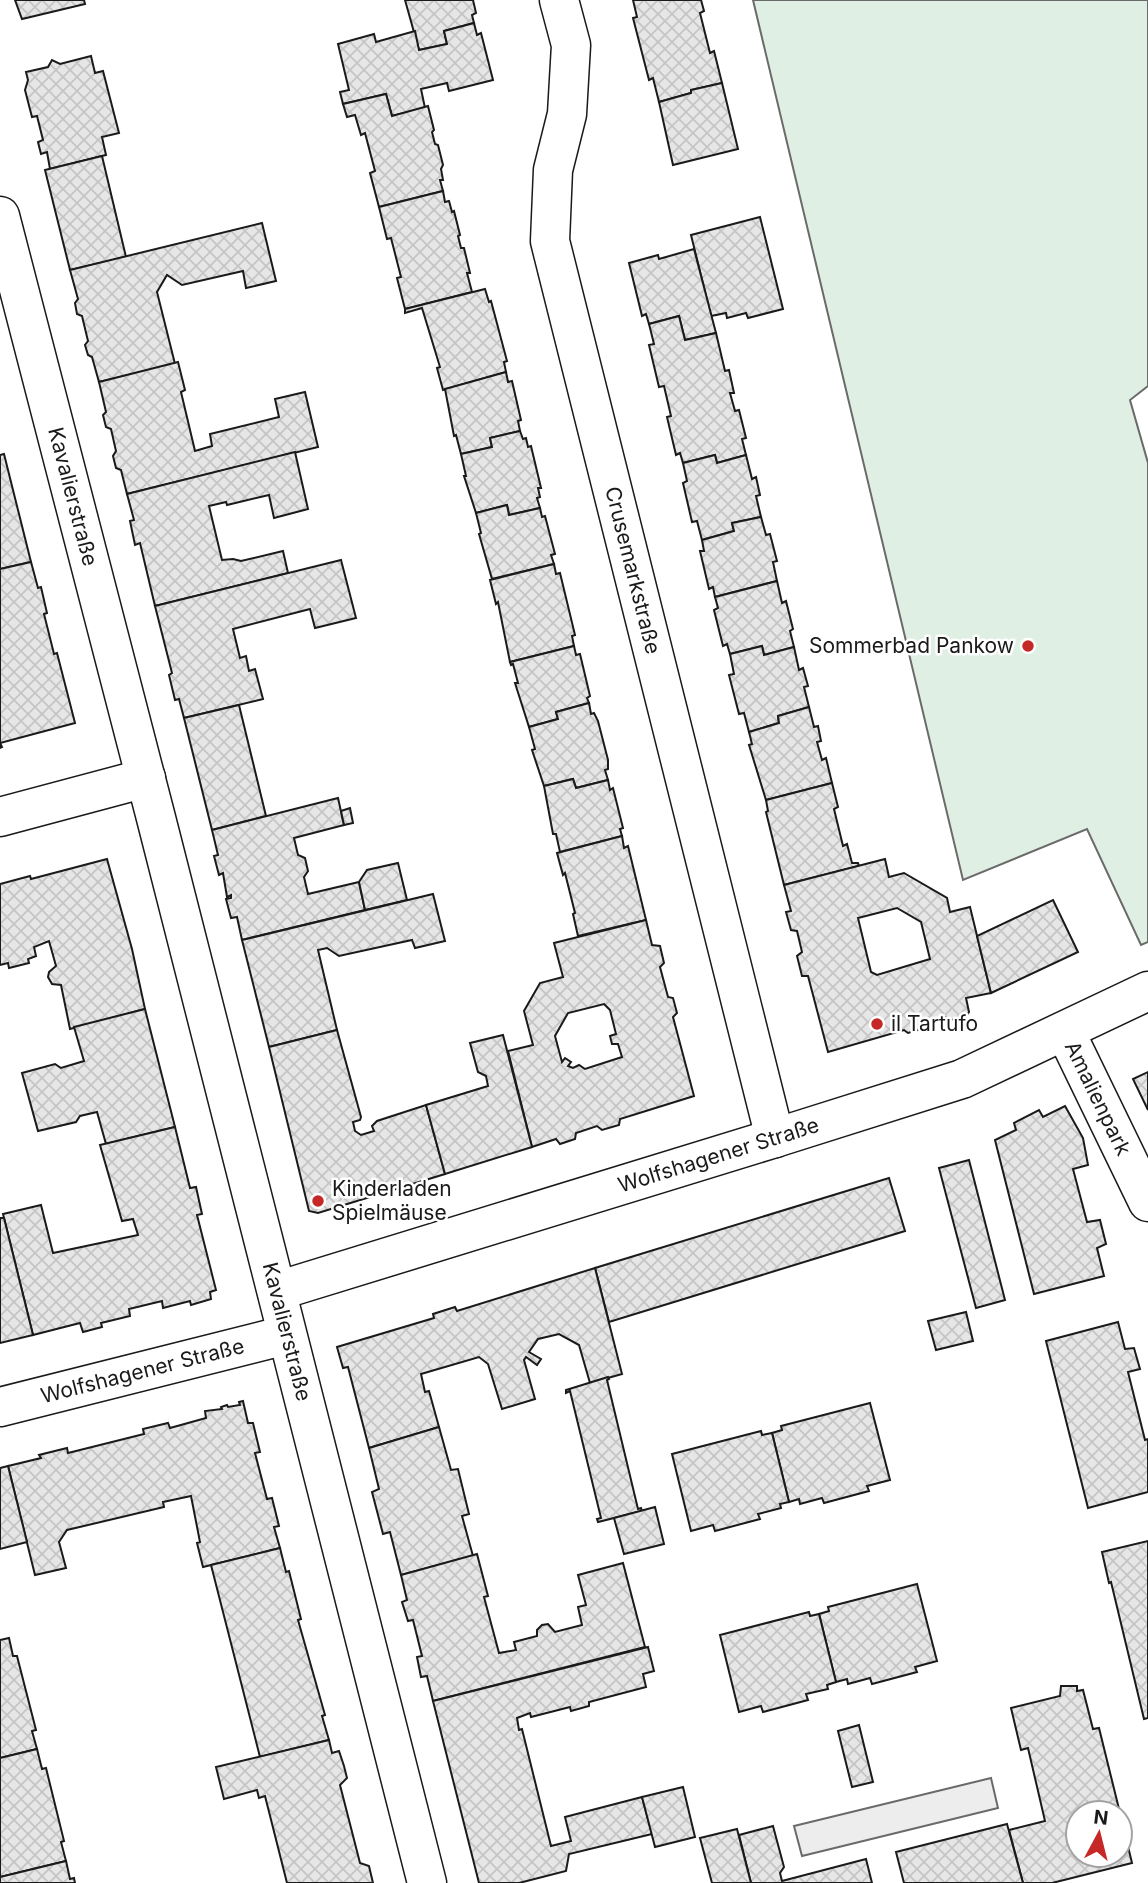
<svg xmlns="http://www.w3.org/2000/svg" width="1148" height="1883" font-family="Inter,sans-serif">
  <defs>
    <pattern id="building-cross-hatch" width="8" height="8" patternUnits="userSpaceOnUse" patternTransform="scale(1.75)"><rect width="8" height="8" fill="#e6e6e6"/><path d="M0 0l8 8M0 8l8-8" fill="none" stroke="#c5c5c5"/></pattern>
  </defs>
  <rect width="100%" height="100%" fill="#fff"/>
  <polygon fill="#e0efe3" stroke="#6a6a6a" stroke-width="2" points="753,0 1148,0 1148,386 1130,400 1148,463 1148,942 1141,945 1087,829 963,880"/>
  <polygon fill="#ededed" stroke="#6a6a6a" stroke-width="2" points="991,1778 998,1808 802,1856 794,1826"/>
  <g fill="url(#building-cross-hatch)" stroke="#1a1a1a" stroke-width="2" fill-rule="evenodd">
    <polygon points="15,0 84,0 85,4 22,19"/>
    <polygon points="405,0 473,0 476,13 472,15 474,23 444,31 447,44 419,50"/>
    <polygon points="633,0 701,0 704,11 700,13 710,53 714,51 722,83 691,90 691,93 659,102 653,78 649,80 633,18 637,17"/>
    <polygon points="474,23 477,35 481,33 493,80 449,91 447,83 421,89 425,108 392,116 386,94 343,104 340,92 349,90 338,44 374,34 376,42 415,31 419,50 447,44 444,31"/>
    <polygon points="91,56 95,73 103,71 119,133 102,137 106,155 50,169 47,152 41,154 38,142 43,140 37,116 32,117 25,90 28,80 26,72 48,67 52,60 60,64"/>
    <polygon points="722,83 738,149 673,165 659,102 691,93 691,90"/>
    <polygon points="386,94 392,116 428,106 434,130 432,132 435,144 438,145 443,165 441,169 443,180 440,180 443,191 379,207 370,173 375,171 365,133 361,135 355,115 347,117 343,104"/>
    <polygon points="102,156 126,257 70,270 45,170"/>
    <polygon points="443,191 445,202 449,201 452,212 454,211 460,235 458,236 461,248 464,248 470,273 467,273 472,292 405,309 397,278 401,277 391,238 387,239 379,207"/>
    <polygon points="760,217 783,309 748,318 746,313 727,318 726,313 711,316 691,235"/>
    <polygon points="262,223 276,281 246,288 243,271 182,285 167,275 157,292 175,364 99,382 92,357 88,355 85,345 88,341 82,316 77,314 75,303 78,299 70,270"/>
    <polygon points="694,249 716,333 685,340 679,316 649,324 646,314 642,316 629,263 658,255 659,259"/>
    <polygon points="485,289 489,302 491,301 507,361 504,362 506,372 443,390 437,368 440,367 422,308 405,313 405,309"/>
    <polygon points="679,316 685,340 716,333 725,371 729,370 734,393 730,393 735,411 739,410 746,438 742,439 746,455 717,463 715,455 683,463 680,453 676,455 667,417 671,416 664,386 659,387 649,345 654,344 649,324"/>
    <polygon points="178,362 185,390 181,392 195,451 212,446 210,434 279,417 275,399 305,392 318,447 127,494 121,470 116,468 113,456 116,451 111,429 106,427 103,415 106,412 99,382"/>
    <polygon points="506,372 508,382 512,381 521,420 518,421 520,431 490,438 492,447 461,454 456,435 454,436 445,389"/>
    <polygon points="520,431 523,439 526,438 528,447 531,446 541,488 538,488 540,497 537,498 540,508 509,515 507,505 476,513 464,476 466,476 461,454 492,447 490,438"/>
    <polygon points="295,452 308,509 274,518 269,495 227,505 226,502 209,506 222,560 233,559 241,561 283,551 288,573 155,606 140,543 135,545 130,521 134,520 127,494"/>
    <polygon points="4,454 31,562 0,569 0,455"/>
    <polygon points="715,455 717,463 746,455 752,479 756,477 760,495 756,496 761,517 732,523 734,531 702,540 697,521 692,522 683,483 687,481 683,463"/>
    <polygon points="507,505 509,515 540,508 542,517 545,516 555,554 551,555 554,564 492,579 479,534 481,533 476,513"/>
    <polygon points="761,517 766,535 770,534 777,561 773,562 777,581 715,597 713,587 709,589 700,551 704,551 702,540 734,531 732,523"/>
    <polygon points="341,560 356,618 315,628 310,609 233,629 240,658 246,656 249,671 255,669 263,699 184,718 179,699 175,700 169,675 172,673 155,606"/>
    <polygon points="31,562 38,588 41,587 47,613 44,614 54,654 57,653 75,723 0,743 2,747 0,748 0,569"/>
    <polygon points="554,564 556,574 560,573 575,635 572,636 574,646 510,662 498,602 496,604 490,580"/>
    <polygon points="777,581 782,603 786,601 793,629 790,631 794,647 764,655 762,646 730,654 727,644 723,646 714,610 718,608 715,597"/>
    <polygon points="574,646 576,655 580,654 590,696 587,698 589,703 556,712 558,719 529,727 515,683 518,683 513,664 511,665 510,662"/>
    <polygon points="762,646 764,655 794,647 799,670 803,668 808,686 804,687 809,707 778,716 779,723 749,732 744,713 739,714 729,675 734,674 730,654"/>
    <polygon points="589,703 591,714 594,713 598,721 608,760 608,769 605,770 608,780 576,788 573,779 544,786 532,750 535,749 529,727 558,719 556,712"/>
    <polygon points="239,705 266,816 212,830 184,718"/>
    <polygon points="809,707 814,727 818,726 821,741 817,742 822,760 826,758 832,783 766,800 749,745 752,744 749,732 779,723 778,716"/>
    <polygon points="573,779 576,788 608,780 610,790 613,788 623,828 620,829 622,836 560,852 556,834 553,834 544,786"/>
    <polygon points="832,783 838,807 834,809 843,846 847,844 852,863 858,863 859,866 784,885 766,812 768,811 766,800"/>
    <polygon points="338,798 344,825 294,838 298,855 305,858 308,871 304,877 308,894 359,882 365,910 242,940 237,917 231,918 226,899 231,898 231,895 227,897 223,873 219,875 214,856 218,855 212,830"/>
    <polygon points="350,808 353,823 344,825 341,811"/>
    <polygon points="622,836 624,848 628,846 646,920 578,936 573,914 575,913 565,873 563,875 557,853"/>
    <polygon points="107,859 132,949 145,1009 70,1029 61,985 52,984 48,977 49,972 56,966 49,941 34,947 36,956 28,959 29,963 9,968 8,963 0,965 0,884 30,876 31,879"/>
    <path d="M 885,859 L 889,877 L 904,873 L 947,898 L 950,912 L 970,907 L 991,993 L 966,998 L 969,1012 L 966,1016 L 951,1020 L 945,1017 L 927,1023 L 925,1028 L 908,1033 L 904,1030 L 828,1052 L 808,976 L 802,976 L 797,956 L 802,952 L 797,931 L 791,930 L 786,912 L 791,911 L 784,885 ZM 897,908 L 921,922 L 930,959 L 877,975 L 871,972 L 858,918 Z"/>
    <polygon points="398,863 407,900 365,910 359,882 367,870"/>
    <polygon points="433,894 445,941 415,948 412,940 339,956 327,948 318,950 337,1030 269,1047 242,940"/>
    <polygon points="1053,900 1078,952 991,993 977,936"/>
    <path d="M 646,920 L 652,945 L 660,946 L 664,963 L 660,967 L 668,997 L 673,998 L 677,1013 L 673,1017 L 694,1096 L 620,1119 L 619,1125 L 602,1130 L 597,1126 L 576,1133 L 575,1139 L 560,1144 L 556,1139 L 532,1147 L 508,1051 L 533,1045 L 524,1011 L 540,983 L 563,977 L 554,943 ZM 604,1004 L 610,1010 L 616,1034 L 610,1036 L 612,1044 L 618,1044 L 622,1057 L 585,1069 L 579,1065 L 573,1068 L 568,1066 L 571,1062 L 565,1058 L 562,1062 L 555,1036 L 568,1013 Z"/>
    <polygon points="145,1009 175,1127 106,1144 97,1112 80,1116 76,1122 38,1131 22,1073 55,1064 61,1068 84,1061 74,1027"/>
    <polygon points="337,1030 361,1117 360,1120 353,1122 355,1131 361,1135 374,1131 372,1126 377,1121 426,1105 445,1174 318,1213 309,1211 269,1047"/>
    <polygon points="503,1035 532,1147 445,1174 426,1105 488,1086 486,1076 478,1072 470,1043"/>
    <polygon points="1148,1072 1148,1110 1133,1079"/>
    <polygon points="1065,1106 1083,1138 1088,1165 1073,1169 1087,1222 1100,1220 1106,1244 1097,1248 1104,1276 1034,1294 995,1140 1016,1130 1014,1123 1039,1110 1043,1117"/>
    <polygon points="175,1127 190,1188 196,1187 202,1214 197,1215 216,1290 210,1292 211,1299 191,1305 190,1301 163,1308 162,1301 129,1309 130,1316 101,1323 102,1327 83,1332 80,1323 33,1335 3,1214 41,1205 53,1253 138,1235 133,1219 122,1221 100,1145"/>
    <polygon points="969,1160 1005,1300 976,1308 939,1168"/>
    <polygon points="889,1178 905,1231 609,1322 595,1268"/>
    <polygon points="0,1218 4,1218 33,1335 0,1343"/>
    <polygon points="595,1268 622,1374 590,1383 579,1345 559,1334 538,1339 529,1352 541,1359 537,1365 526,1357 524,1360 535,1399 502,1409 488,1364 479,1357 421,1374 425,1392 429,1391 439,1427 369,1448 348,1367 343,1368 337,1347 434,1318 433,1314 455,1307 457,1311"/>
    <polygon points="966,1312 973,1341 936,1350 928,1321"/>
    <polygon points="1118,1322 1125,1349 1134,1348 1140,1369 1128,1372 1145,1440 1148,1439 1148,1492 1088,1508 1046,1341"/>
    <polygon points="608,1377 609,1379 607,1380 638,1509 641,1508 642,1511 598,1522 597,1519 601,1518 570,1391 566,1393 566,1390"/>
    <polygon points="243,1401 248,1423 253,1423 260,1452 255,1453 267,1499 272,1498 279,1526 274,1527 280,1548 203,1567 197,1543 200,1542 191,1496 163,1502 164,1507 67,1530 59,1542 66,1568 35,1575 8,1466 41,1458 39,1455 67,1448 68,1453 144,1434 143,1429 168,1423 170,1428 206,1418 205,1411 222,1409 221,1407 227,1405 228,1407 240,1405 239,1402"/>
    <polygon points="870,1403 890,1480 867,1486 869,1491 824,1503 822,1498 800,1504 799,1499 789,1502 772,1433 782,1430 781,1426"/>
    <polygon points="439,1427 451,1470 458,1469 469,1514 462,1516 473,1556 401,1575 390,1532 383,1534 372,1492 379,1489 369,1448"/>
    <polygon points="761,1431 762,1435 772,1433 789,1502 780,1504 781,1508 758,1514 760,1519 715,1531 713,1525 691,1531 672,1454"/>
    <polygon points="8,1466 27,1542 0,1549 0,1468"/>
    <polygon points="655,1507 664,1544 624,1554 614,1518"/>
    <polygon points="1148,1541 1148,1718 1144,1719 1111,1582 1109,1583 1102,1552"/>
    <polygon points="280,1548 286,1572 289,1571 301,1619 298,1620 325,1715 322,1716 329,1740 260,1757 211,1565"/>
    <polygon points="477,1554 488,1596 484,1597 499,1653 516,1650 514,1642 537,1636 537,1630 542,1625 548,1624 555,1632 582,1625 578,1607 586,1605 578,1575 623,1563 645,1647 433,1701 427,1676 421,1677 417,1657 422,1656 413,1620 408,1621 402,1602 407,1600 401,1575"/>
    <polygon points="917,1584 937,1661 915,1667 917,1672 872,1684 870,1678 848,1684 847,1679 836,1682 819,1614 829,1611 828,1607"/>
    <polygon points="809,1612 810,1616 819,1614 836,1682 827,1685 828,1689 806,1694 808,1700 763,1712 761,1706 739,1712 720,1635"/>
    <polygon points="9,1638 13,1656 17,1656 36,1730 32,1731 37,1749 0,1758 0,1640"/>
    <polygon points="648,1647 654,1671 643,1674 646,1687 589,1702 589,1706 571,1711 570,1707 531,1717 530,1713 517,1718 519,1730 522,1729 551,1846 571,1841 565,1817 642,1797 652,1834 569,1854 566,1871 519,1883 479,1883 433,1701"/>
    <polygon points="1061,1686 1077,1686 1077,1691 1083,1690 1093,1729 1099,1728 1120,1813 1078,1813 1078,1855 1120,1855 1120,1813 1132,1863 1052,1883 1023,1883 1009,1830 1045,1821 1028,1748 1021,1750 1011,1708 1060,1696"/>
    <polygon points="859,1725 873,1782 852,1787 838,1731"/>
    <polygon points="329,1740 332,1753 339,1751 344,1766 347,1778 340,1785 360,1863 369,1866 373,1883 287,1883 265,1796 259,1798 257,1790 224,1799 216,1767"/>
    <polygon points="37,1749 42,1769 46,1768 64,1841 61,1842 66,1861 0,1877 0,1758"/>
    <polygon points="683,1787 695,1837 655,1847 642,1797"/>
    <polygon points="1007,1824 1023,1883 904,1883 896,1852"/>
    <polygon points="773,1826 784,1867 780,1873 782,1881 866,1859 872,1883 751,1883 739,1835"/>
    <polygon points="737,1829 751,1883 712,1883 700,1838"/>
    <polygon points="66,1861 70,1879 74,1878 75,1883 0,1883 0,1877"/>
  </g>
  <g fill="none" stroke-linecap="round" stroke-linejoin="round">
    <g stroke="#1a1a1a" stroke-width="41">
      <g id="minor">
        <path id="s1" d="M 559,0 L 571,45 L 567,114 L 553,170 L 550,241 L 775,1138"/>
        <path id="s2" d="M 0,216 L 156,818 L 427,1883"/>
        <polyline points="0,817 146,778"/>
        <path id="s3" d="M 1065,1031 L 1148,1202"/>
        <path id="s4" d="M 277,1291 L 775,1138 L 962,1079 L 1148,991"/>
        <path id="s5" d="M 0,1407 L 286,1335"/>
      </g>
    </g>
    <use href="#minor" stroke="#fff" stroke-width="38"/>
  </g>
  <g fill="#c62828" stroke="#fff" stroke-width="2.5">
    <circle cx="1028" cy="646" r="7"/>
    <circle cx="877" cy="1024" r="7"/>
    <circle cx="318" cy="1201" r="7"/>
  </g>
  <g text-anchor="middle" stroke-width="5" stroke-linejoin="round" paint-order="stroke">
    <g font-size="21" fill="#1a1a1a" stroke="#fff">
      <text dy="7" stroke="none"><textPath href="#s2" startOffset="290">Kavalierstraße</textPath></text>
      <text dy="7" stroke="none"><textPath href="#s1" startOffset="584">Crusemarkstraße</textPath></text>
      <text dy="7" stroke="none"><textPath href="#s3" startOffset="75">Amalienpark</textPath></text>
      <text dy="7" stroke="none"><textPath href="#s4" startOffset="462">Wolfshagener Straße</textPath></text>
      <text dy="7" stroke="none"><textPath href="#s2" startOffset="1152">Kavalierstraße</textPath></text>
      <text dy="7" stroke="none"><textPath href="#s5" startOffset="147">Wolfshagener Straße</textPath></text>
    </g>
    <g font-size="21" fill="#1a1a1a" stroke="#fff" text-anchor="start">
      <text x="1014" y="653" text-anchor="end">Sommerbad Pankow</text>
      <text x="891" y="1031">il Tartufo</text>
      <text x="332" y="1196">Kinderladen<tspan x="332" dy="24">Spielmäuse</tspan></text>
    </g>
  </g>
  <g transform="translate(1099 1834) rotate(7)"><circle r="33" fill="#ffffff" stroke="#a3a3a3" stroke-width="2"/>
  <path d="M0-5L12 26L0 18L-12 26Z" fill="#c62828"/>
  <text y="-10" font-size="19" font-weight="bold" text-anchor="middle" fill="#1a1a1a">N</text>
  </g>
</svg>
